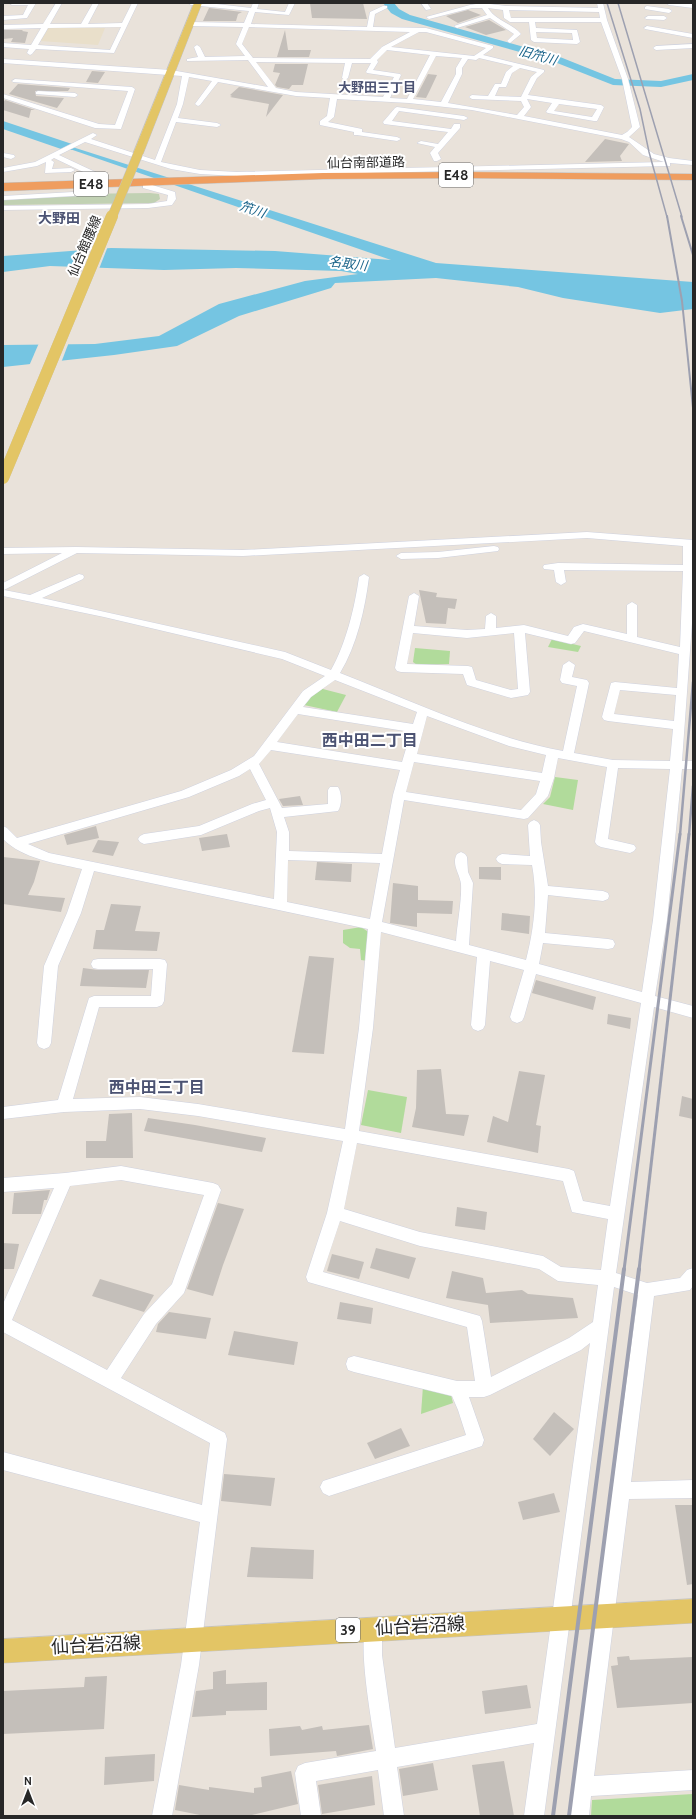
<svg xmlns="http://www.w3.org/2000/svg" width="696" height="1819" font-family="Cabin,'Noto Sans JP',sans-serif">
  <rect width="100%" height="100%" fill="#e9e2da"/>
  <polygon fill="#e9dfca" points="99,26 100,28 105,28 98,45 40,41 47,28"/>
  <g fill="#b1db9b">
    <polygon points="552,639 581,646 578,652 548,647"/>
    <polygon points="415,648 450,651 449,664 417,665 413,662"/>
    <polygon points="319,688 346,695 337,712 304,705 310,695"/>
    <polygon points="555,777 578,780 573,810 543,804 550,797"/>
    <polygon points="361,927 370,933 368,961 361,960 360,949 350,948 343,943 343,930"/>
    <polygon points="368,1090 407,1097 401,1133 361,1125"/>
    <polygon points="423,1386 451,1395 453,1403 421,1414"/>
    <polygon points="693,1794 693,1816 591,1816 592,1800"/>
  </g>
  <polygon fill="#c1d1b3" points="150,193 159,194 160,199 154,203 3,205 3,200 74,194"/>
  <polygon fill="#75c5e2" points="41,137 436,263 693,282 693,309 660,313 563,298 518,287 436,278 335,283 331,288 239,316 177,346 114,355 3,367 3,345 95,344 159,336 219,304 305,281 358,274 341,271 236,268 164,270 50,266 3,272 3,256 111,248 275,251 391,260 38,138"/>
  <g fill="#e9e2da">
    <polygon points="108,246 99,269 72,268 80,248"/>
    <polygon points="69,342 61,363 29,366 39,343"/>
  </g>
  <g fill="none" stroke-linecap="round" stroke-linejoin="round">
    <g fill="#75c5e2" fill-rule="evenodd">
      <polygon points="383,3 394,3 399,9 410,15 560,57 615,79 661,81 693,74 693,80 661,87 613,85 552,61 402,19 391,13"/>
      <polygon points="3,121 72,144 74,147 72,150 64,150 3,129"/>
    </g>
  </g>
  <g fill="#c4bfba">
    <polygon points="310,3 363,3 367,19 312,18"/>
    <polygon points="209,8 242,12 238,14 236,21 203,21"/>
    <polygon points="468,10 481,15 458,23 446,16"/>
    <polygon points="489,20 506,30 486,35 465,27"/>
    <polygon points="3,30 23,30 22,31 28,32 25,43 11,42 13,38 3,39"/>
    <polygon points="285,30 288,50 311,50 309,57 277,57"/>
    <polygon points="275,64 308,64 303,85 292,85 289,89 277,87 275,85 280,73 273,72"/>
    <polygon points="92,71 105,72 98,83 86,82"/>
    <polygon points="428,74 437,75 430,90 426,98 416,97"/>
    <polygon points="18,84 70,88 68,91 35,91 36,96 64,98 57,108 9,94"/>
    <polygon points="239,87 283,95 266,117 269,104 230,97 232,96 230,95"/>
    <polygon points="5,100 35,110 31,110 29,118 3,110 3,103"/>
    <polygon points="605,139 629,144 620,156 622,161 585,162"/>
    <polygon points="419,590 437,593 436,597 457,599 455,609 448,608 446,624 426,623"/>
    <polygon points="300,796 303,805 283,806 279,799"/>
    <polygon points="96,826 99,838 67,845 64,835"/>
    <polygon points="227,834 230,847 202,851 199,838"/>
    <polygon points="98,840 119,842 113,856 92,852"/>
    <polygon points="3,857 40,861 34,882 28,895 65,898 61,912 3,904"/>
    <polygon points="317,862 352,864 351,882 315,880"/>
    <polygon points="479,867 501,867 501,880 479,879"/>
    <polygon points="393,883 418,886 418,900 453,901 452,914 417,913 417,927 390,923"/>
    <polygon points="111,904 141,906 135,931 160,932 157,951 93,949 96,930 104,930"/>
    <polygon points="502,913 530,916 529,934 501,930"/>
    <polygon points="309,956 334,958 324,1054 292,1052"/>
    <polygon points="83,968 98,970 149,970 146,988 80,986"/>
    <polygon points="536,980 596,997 593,1010 532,993"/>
    <polygon points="608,1014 631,1018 630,1029 607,1024"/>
    <polygon points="441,1069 446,1114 469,1115 464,1136 412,1127 416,1108 417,1070"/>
    <polygon points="519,1071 545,1075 536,1125 541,1126 538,1153 487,1142 493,1116 508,1122"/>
    <polygon points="682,1096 693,1099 693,1119 679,1116"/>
    <polygon points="132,1113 133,1158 86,1158 86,1141 106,1141 109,1114"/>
    <polygon points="148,1118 195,1125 266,1138 262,1152 144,1131"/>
    <polygon points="50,1190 47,1200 44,1200 41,1214 12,1214 14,1193"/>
    <polygon points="218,1203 244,1209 223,1265 213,1296 187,1289"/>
    <polygon points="457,1207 487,1212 485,1230 455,1226"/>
    <polygon points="3,1243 19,1244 14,1269 3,1269"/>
    <polygon points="376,1248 416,1258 409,1279 370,1268"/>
    <polygon points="332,1254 364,1262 359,1279 327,1271"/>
    <polygon points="452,1271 483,1278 486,1293 522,1290 528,1294 573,1298 578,1318 490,1323 488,1305 446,1298"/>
    <polygon points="100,1279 154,1295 144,1312 92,1296"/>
    <polygon points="340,1302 373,1308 371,1324 337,1319"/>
    <polygon points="169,1312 211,1318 206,1339 156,1332 158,1324"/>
    <polygon points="234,1331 298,1342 294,1365 228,1355"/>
    <polygon points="554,1412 574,1429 550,1456 533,1439"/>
    <polygon points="401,1428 410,1446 375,1459 367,1443"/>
    <polygon points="224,1474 275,1478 271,1506 221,1501"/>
    <polygon points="554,1493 560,1512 523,1520 518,1502"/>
    <polygon points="675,1505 693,1505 693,1584 687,1585"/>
    <polygon points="251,1547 314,1550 313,1579 247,1577"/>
    <polygon points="629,1656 630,1660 693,1657 693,1703 617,1708 611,1666 618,1665 617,1657"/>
    <polygon points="226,1670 226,1684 267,1682 267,1710 226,1711 226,1715 192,1717 196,1691 213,1689 213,1672"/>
    <polygon points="107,1676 104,1729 3,1734 3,1691 84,1687 85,1677"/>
    <polygon points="527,1685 531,1708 485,1714 482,1691"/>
    <polygon points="369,1725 373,1749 337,1756 336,1751 270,1756 269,1729 300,1726 302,1730 322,1726 323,1730"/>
    <polygon points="155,1754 154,1781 104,1785 105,1757"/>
    <polygon points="504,1761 514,1816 480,1816 472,1765"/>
    <polygon points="433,1763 438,1790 403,1796 399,1769"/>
    <polygon points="291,1771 298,1804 248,1816 200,1815 175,1810 179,1785 209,1790 209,1787 254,1793 254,1788 262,1787 261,1777"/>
    <polygon points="372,1776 375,1805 322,1814 318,1785"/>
  </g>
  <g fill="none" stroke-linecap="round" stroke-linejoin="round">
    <g stroke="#cfd2df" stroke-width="1">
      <g id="minor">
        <polygon points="9,3 36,3 27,18 3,20 3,16 23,15 28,5 12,5"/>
        <path d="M 56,3 L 62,3 L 50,24 L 81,24 L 93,3 L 99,3 L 88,24 L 122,23 L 132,3 L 138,3 L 114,53 L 36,49 L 32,54 L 30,55 L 27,53 L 29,49 L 3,47 L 3,43 L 31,45 L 41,28 L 3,29 L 3,25 L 43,24 ZM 121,27 L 110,50 L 38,45 L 48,28 Z"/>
        <path d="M 188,3 L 208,3 L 251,8 L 253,3 L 259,3 L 257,9 L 285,12 L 289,3 L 295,3 L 289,15 L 255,12 L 251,24 L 367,27 L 370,12 L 383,6 L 387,6 L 387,8 L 375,14 L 373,27 L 426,28 L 493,46 L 493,48 L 483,55 L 544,70 L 544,72 L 537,78 L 528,95 L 601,105 L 604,107 L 597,121 L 594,121 L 548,113 L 546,112 L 552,103 L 527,99 L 531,107 L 524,116 L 622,135 L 627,132 L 632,127 L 622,79 L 601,22 L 535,22 L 536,28 L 577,30 L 580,42 L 577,44 L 534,42 L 531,40 L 529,22 L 510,22 L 504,18 L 503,10 L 488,8 C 496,21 512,23 521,34 L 510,43 L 507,41 L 514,34 L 490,18 L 457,28 L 454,26 L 487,15 L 482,8 L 472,8 L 429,19 L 426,17 L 470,5 L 482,3 L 506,6 L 598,8 L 597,3 L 603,3 L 607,20 L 628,79 L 640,127 L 629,137 L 654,154 L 669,158 L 693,161 L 693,165 L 670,163 L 670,166 L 667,166 L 237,176 L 200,174 L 171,169 L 85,142 L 59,155 L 106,177 L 108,181 L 107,183 L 101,183 L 100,180 L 54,158 L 51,160 L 54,162 L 52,169 L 71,168 L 75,170 L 71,172 L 45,173 L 46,162 L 37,166 L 3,172 L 3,168 L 35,162 L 93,133 L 97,135 L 91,139 L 155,160 L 177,104 L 182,76 L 3,63 L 3,59 L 171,70 L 268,87 L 248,60 L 187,61 L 187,59 L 198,57 L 194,47 L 197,45 L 200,47 L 205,57 L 245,56 L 236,44 L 243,27 L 190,26 L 187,24 L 190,22 L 244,23 L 249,11 L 191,5 ZM 509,10 L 599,12 L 600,18 L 511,18 ZM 249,27 L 410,32 L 382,47 L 370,59 L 253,58 L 242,44 ZM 419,32 L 426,32 L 486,48 L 474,56 L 391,47 ZM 536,32 L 572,33 L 573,40 L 537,38 ZM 387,50 L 430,55 L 407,99 L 390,98 L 401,75 L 400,74 L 373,70 L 378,62 L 377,60 ZM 436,56 L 462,58 L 456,68 L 456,74 L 441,102 L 413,99 ZM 479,58 L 513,66 L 506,72 L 501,84 L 495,84 L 488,96 L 472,95 L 469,97 L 472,99 L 521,101 L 524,107 L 517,115 L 448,103 L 462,74 L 462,68 L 468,59 L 476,60 ZM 256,62 L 345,63 L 342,78 L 345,80 L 348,78 L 352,63 L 371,63 L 366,72 L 367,73 L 394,77 L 383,97 L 296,92 L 276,88 ZM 520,68 L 537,72 L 531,77 L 521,97 L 495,96 L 499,87 L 506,87 L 512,73 ZM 189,77 L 212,81 L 195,104 L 198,106 L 200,105 L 218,82 L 296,96 L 330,98 L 327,116 L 320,121 L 320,125 L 354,132 L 354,135 L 357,135 L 397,141 L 401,139 L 397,137 L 362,132 L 362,129 L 328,122 L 334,117 L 337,99 L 409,103 L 472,110 L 621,139 L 629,142 L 643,155 L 664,162 L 237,172 L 200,170 L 161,162 L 176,122 L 217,127 L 221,125 L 217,123 L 178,118 L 183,104 ZM 559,104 L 597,109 L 592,117 L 554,111 Z"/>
        <polygon points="421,3 427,3 431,9 426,10"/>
        <polygon points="666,3 693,4 693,8 669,5"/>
        <polygon points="647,6 669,9 672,11 669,13 645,9 645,7"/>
        <polygon points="648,16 664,16 667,18 664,20 646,19 645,18"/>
        <polygon points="647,26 693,34 693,38 645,29 644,28"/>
        <polygon points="693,44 693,48 656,50 653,48 656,46"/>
        <polygon points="15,79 132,87 135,89 121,129 95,128 3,98 3,94 99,124 115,125 128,91 13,82 12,81"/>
        <polygon points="38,91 75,93 78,95 75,97 36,94 36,92"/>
        <polygon points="397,107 464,116 468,118 464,120 399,111 392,121 451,129 454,124 460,124 460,128 438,153 441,159 437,161 434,161 430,153 435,147 417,143 421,141 438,144 448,132 384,124 383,122 395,108"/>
        <polygon points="3,153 14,155 15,157 11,159 3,157"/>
        <polygon points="101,184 104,184 108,186 100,194 91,195 3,200 3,196 91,191 95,190"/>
        <polygon points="143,184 149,184 175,192 176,199 172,205 148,208 3,210 3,206 148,204 167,201 168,195 143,188"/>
        <path d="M 587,532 L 693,540 L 693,609 L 682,761 L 693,761 L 693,769 L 682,769 L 667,920 L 655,996 L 693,1006 L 693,1018 L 654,1007 L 616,1273 L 647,1283 L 680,1278 L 687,1270 L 693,1268 L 693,1286 L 690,1290 L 654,1296 L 631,1482 L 693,1480 L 693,1498 L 629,1499 L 594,1776 L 693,1770 L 693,1790 L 591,1796 L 589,1816 L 569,1816 L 638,1295 L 614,1287 L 544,1816 L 524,1816 L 534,1743 L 397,1767 L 404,1816 L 384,1816 L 378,1770 L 316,1781 L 321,1816 L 301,1816 L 295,1773 L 298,1766 L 305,1763 L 376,1751 C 372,1723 357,1645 367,1623 L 373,1620 L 379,1623 L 382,1629 L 382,1655 L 395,1748 L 537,1724 L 590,1343 L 581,1350 L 490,1395 L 484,1397 L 469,1397 L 484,1440 L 482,1446 L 329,1496 L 323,1493 L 320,1487 L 323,1481 L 466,1435 L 458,1410 L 452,1396 L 354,1372 L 348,1370 L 346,1364 L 348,1358 L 354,1356 L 457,1381 L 475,1381 L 467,1327 L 308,1282 L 306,1277 L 327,1213 L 343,1141 L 198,1116 L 140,1109 L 64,1112 L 3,1119 L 3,1107 L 58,1100 L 89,998 L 94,996 L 151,996 L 153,969 L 98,969 L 93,968 L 91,964 L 93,960 L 98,959 L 160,959 L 165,960 L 167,964 L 164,1001 L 162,1005 L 157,1007 L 99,1007 L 73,1099 L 140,1097 L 198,1104 L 345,1129 L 359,1028 L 368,929 L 94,871 L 81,913 L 58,966 L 51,1043 L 49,1047 L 44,1049 L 39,1047 L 37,1043 L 44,966 L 67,913 L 82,869 C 55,863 23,859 3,839 L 3,826 L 7,828 L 17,838 L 181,791 L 231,770 L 254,756 L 303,691 L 325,676 L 282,659 L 104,617 L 3,596 L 3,583 L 62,553 L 3,554 L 3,548 L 76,547 L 243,550 ZM 587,538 L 683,546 L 683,565 L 558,563 L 544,565 L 543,567 L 544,569 L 554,570 L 556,582 L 561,585 L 566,582 L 564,570 L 683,571 L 680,647 L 637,637 L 637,605 L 632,602 L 627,605 L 627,634 L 583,624 L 574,627 L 568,636 L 524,625 L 496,628 L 496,616 L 491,613 L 486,616 L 485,629 L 467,630 L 414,626 L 419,596 L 414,593 L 409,596 L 395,668 L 397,671 L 401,672 L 463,674 L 467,685 L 511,698 L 528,695 L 530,692 L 525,633 L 571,644 L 575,643 L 584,631 L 679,654 L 677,688 L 615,682 L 611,683 L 602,717 L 604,720 L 608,721 L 673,729 L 670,761 L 613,760 L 574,753 L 589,683 L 587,680 L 572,677 L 575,665 L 569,661 L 563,665 L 560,680 L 562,683 L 577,686 L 563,751 C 487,737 412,701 340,673 C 357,645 365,609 369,577 L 364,574 L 359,577 C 355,606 346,644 331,670 L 285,652 L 42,598 L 83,579 L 84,577 L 83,575 L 79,574 L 30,595 L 4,590 L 77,553 L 243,556 ZM 413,633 L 467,638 L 514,633 L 518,689 L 511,690 L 476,680 L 472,667 L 468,666 L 407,664 ZM 335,680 L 417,712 L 413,724 L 303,707 L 311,697 ZM 620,690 L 676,695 L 674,721 L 614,714 ZM 298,714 L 411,732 L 402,762 L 277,742 ZM 427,716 L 509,746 L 546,755 L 542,773 L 417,754 ZM 271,750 L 400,770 L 393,795 L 382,854 L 289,851 L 289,832 L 284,817 L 338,811 C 342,805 342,793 338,787 L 330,787 L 328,790 L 328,804 L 282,808 L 259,764 ZM 558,758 L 607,767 L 595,842 L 597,845 L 601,847 L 630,853 L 634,851 L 636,848 L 634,845 L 608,839 L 618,768 L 670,769 L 653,920 L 642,992 L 539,964 L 543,943 L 608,949 L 613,948 L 615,944 L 613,940 L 608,939 L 545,933 L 548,895 L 603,901 L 608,899 L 609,896 L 608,893 L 603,891 L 548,886 L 541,842 L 540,825 L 538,822 L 534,820 L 530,822 L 528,825 L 530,856 L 502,854 L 498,856 L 496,859 L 498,862 L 502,864 L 532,865 C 538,897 534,929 526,960 L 469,945 L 473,883 L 468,872 L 467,857 L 465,854 L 461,852 L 457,854 C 451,864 460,874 461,884 C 462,900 457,925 456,941 L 382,922 L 404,800 L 524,819 L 528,818 L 548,796 L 554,778 ZM 414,762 L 540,781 L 536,794 L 521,810 L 406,792 ZM 250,769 L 266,800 L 252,804 L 199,826 L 144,834 L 140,836 L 138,839 L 140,842 L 144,844 L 201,835 L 259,811 L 270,808 L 277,832 L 274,899 L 49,853 L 28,844 L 189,797 L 239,776 ZM 288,860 L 380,863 L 370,919 L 287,902 ZM 381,932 L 477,957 L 471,1025 L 473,1029 L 478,1031 L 483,1029 L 485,1025 L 490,961 L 524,970 L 510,1017 L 512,1021 L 517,1023 L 522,1021 L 524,1017 L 536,974 L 641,1003 L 610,1206 L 583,1201 L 574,1171 L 569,1169 L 359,1131 L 373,1028 ZM 357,1143 L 563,1181 L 572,1212 L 608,1219 L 601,1270 L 561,1267 L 543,1256 L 420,1232 L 344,1209 ZM 340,1221 L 420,1246 L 539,1269 L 558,1281 L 598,1285 L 593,1322 L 569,1338 L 491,1377 L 482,1321 L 480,1316 L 323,1272 Z"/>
        <polygon points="494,546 498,547 499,549 498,551 438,558 401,559 396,556 401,553 438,552"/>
        <path d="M 121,1166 L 213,1183 L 218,1185 L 221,1190 L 184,1293 L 156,1324 L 121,1378 L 225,1433 L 227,1439 L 199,1665 L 172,1816 L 152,1816 L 181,1665 L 200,1522 L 3,1470 L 3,1452 L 202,1505 L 210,1443 L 3,1332 L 3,1304 L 54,1188 L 3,1192 L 3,1178 L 65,1173 ZM 121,1180 L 204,1195 L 172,1284 L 144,1314 L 107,1370 L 12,1320 L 70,1186 Z"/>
      </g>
    </g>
    <g stroke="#c3c3c3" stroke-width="1">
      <g id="major">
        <polygon points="194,3 202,3 143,154 138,157 135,156 133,154"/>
        <polygon points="693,1599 693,1623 3,1663 3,1639"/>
      </g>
    </g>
    <g stroke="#c3c3c3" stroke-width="1">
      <polygon id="highway" points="464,172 693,174 693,180 464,178 323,179 3,191 3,183 323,173"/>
    </g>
    <use href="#minor" fill="#fff" fill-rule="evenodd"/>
    <use href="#major" fill="#e3c565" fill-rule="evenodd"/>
    <use href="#highway" fill="#ef9d5f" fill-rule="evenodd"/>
    <g stroke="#9da0b0" stroke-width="1.5">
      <polyline points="607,3 640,109 649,152 667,217"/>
      <polyline points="618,3 682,217"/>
    </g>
    <g stroke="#9da0b0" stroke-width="2">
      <polyline points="667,216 682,301 693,408"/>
      <polyline points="681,216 693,255"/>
    </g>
    <g stroke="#9da0b0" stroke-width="2.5">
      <polyline points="680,835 693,682"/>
      <polyline points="689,835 693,786"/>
    </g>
    <g stroke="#9da0b0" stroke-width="3">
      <polyline points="624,1270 680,834"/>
      <polyline points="639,1270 689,834"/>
    </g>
    <g stroke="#9da0b0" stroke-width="4">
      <polyline points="553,1816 624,1269"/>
      <polyline points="569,1816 639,1269"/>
    </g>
    <g stroke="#c3c3c3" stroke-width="10" stroke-linecap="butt">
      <polyline id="major-bridge-far1" points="112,217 138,154"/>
    </g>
    <g stroke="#c3c3c3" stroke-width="12" stroke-linecap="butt">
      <polyline id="major-bridge" points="3,478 112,216"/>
    </g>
    <use href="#major-bridge-far1" stroke="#e3c565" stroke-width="9"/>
    <use href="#major-bridge" stroke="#e3c565" stroke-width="12"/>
  </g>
  <g text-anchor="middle" stroke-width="4" stroke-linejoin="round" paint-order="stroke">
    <g font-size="13" font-style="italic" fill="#196389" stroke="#fff">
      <text transform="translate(538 55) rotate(16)" y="5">旧笊川</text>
      <text transform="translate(253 209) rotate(19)" y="5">笊川</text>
      <text transform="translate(348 263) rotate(7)" y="5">名取川</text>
    </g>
    <g font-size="13" font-weight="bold" fill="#4c5373" stroke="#fff">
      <text x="377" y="92">大野田三丁目</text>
    </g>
    <g font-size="13" fill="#272727" stroke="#fff">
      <text transform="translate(366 162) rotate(-1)" y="5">仙台南部道路</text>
      <text transform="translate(84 246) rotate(-67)" y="5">仙台館腰線</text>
    </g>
    <g fill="#fff" stroke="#686868" stroke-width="1">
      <rect x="439" y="163" width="34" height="24" rx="3"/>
      <rect x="74" y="172" width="34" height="24" rx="3"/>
      <rect x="336" y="1618" width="24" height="24" rx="3"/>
    </g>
    <g font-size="14" font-weight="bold" fill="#272727">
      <text x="456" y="180">E48</text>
      <text x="91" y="189">E48</text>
      <text x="348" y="1635">39</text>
    </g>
    <g font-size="14" font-weight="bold" fill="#4c5373" stroke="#fff">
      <text x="59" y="223">大野田</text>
    </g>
    <g font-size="16" font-weight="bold" fill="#4c5373" stroke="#fff">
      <text x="370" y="746">西中田二丁目</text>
      <text x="157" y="1093">西中田三丁目</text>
    </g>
    <g font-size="18" fill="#272727" stroke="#fff">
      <text transform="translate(420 1626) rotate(-3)" y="6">仙台岩沼線</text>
      <text transform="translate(96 1645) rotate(-3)" y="6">仙台岩沼線</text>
    </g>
  </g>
  <rect width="696" height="1819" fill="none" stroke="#272727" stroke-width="8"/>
  <g transform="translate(28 1791)" stroke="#ffffff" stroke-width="3" paint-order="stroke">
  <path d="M0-3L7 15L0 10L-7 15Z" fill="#272727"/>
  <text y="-6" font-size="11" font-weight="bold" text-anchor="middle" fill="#272727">N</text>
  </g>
</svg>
